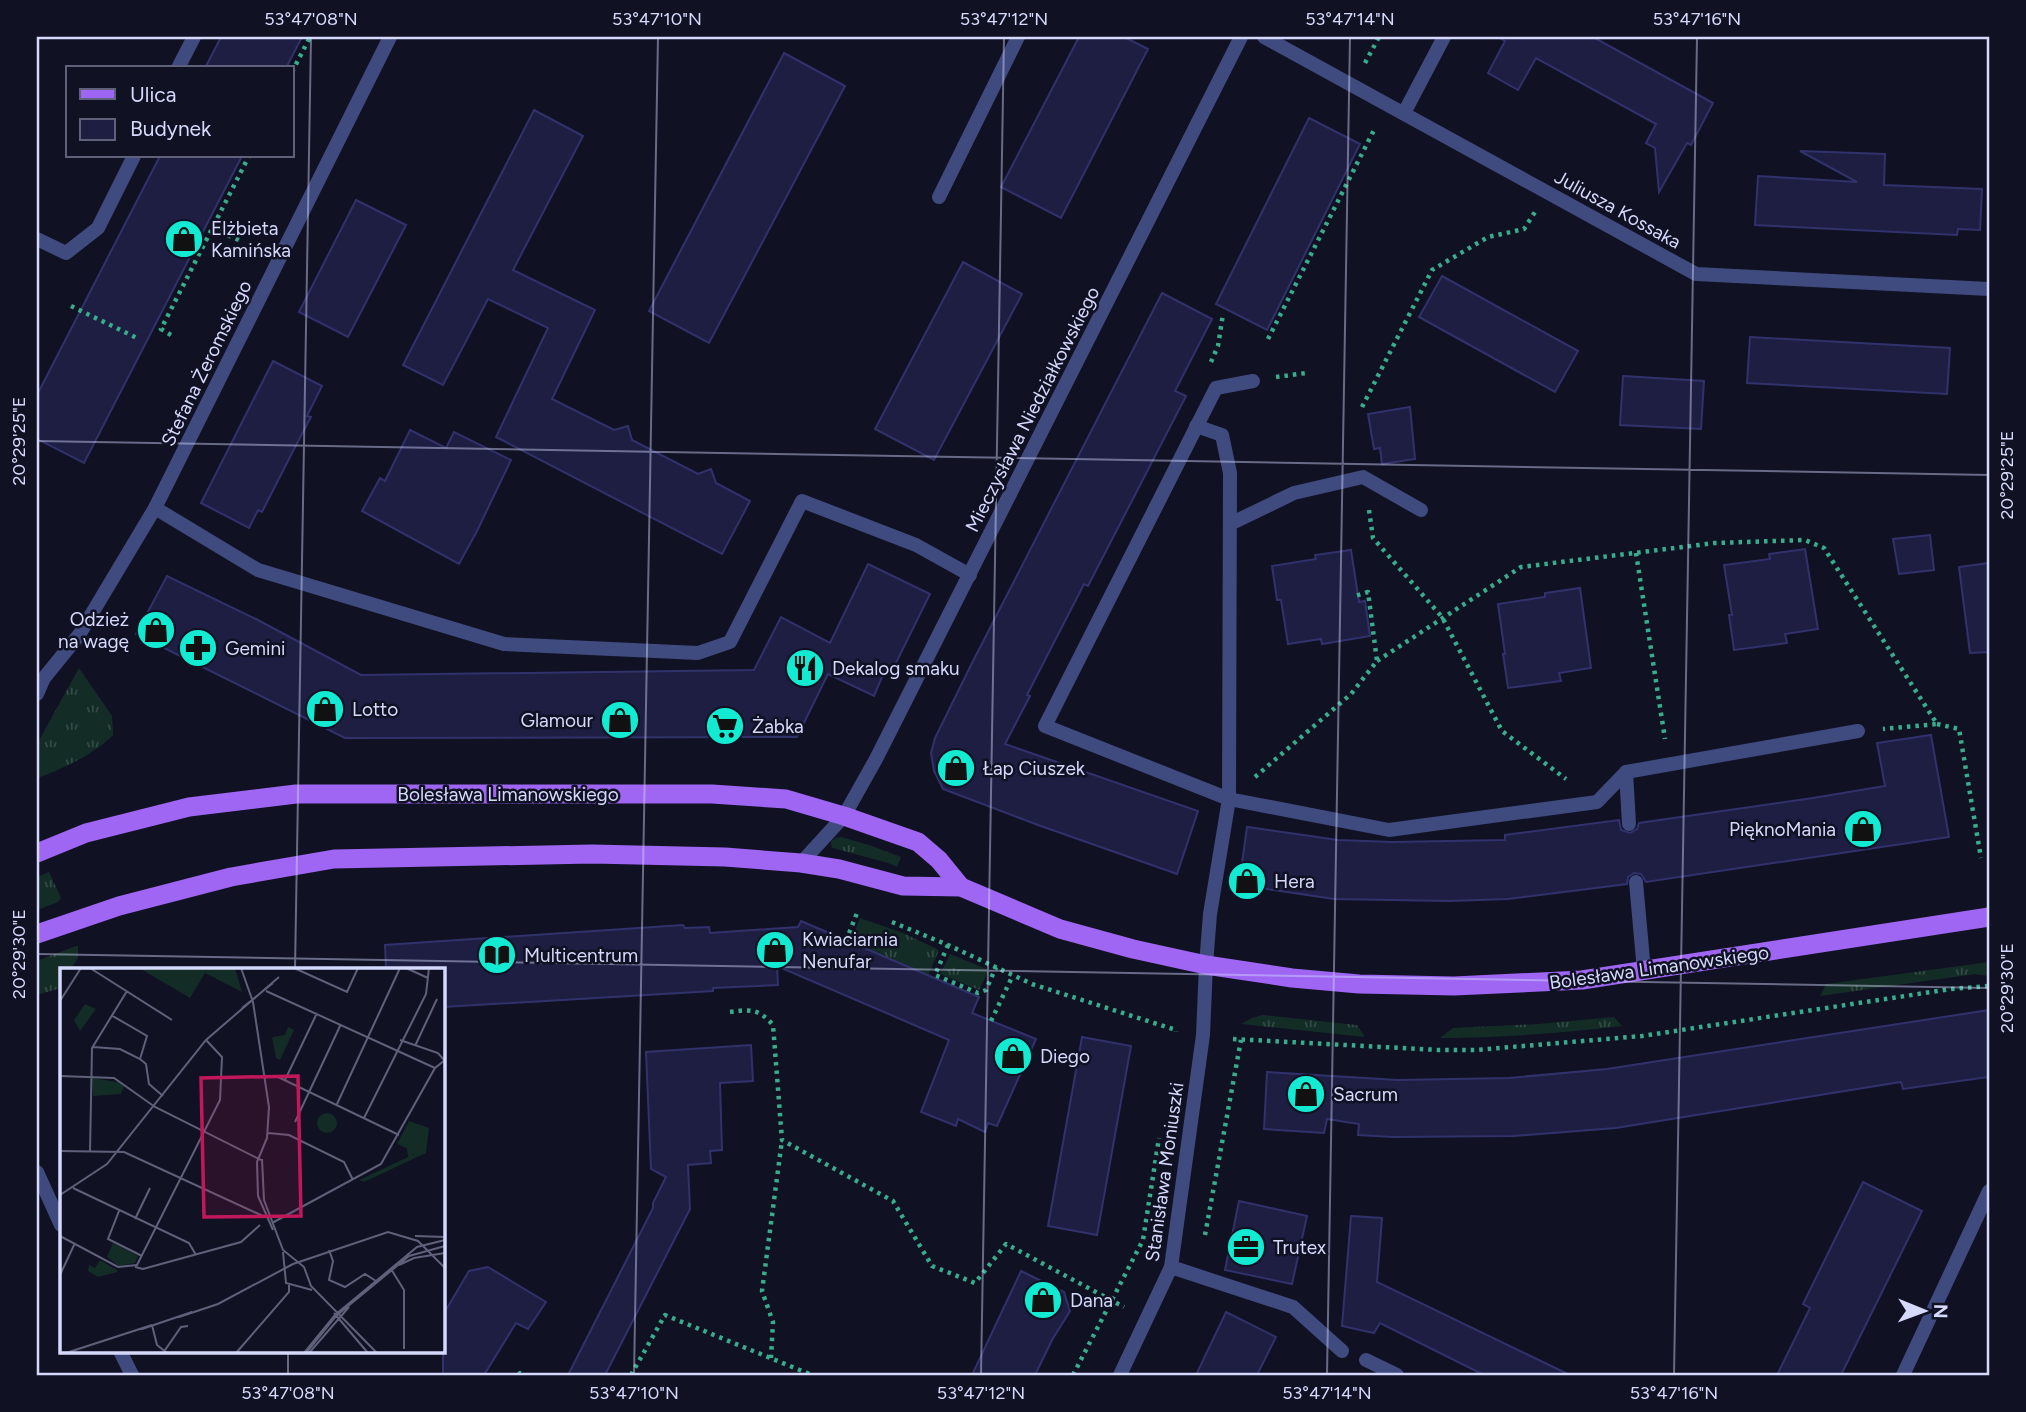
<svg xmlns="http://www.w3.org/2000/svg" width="2026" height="1412" font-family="Figtree,sans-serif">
  <defs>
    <pattern id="grass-tufts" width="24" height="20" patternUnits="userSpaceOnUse" patternTransform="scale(1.75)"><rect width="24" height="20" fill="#132c26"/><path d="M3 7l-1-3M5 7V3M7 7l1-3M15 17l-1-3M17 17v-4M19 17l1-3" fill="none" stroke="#344a46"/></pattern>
  </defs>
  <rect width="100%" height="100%" fill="#101123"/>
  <g fill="url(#grass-tufts)">
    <path d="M 79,668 L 112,716 L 113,735 C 96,753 61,770 37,778 L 37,744 Z"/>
    <polygon points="841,837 869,845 901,857 897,867 888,863 833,848 831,846 831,841 836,838"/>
    <polygon points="49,872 61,898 58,902 37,910 37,877"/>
    <polygon points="860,918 903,933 939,950 928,976 850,943"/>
    <polygon points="76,946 78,946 78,958 71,969 61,969 61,988 37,995 37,961"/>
    <polygon points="950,954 989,970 979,990 940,974"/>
    <polygon points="1989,962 1989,976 1975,974 1820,996 1826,984"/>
    <polygon points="1263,1015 1357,1025 1365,1037 1241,1024 1252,1018"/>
    <path d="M 1614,1017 L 1622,1026 C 1561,1033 1501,1038 1440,1038 L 1453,1028 L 1538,1024 Z"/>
  </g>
  <g fill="#1d1e42" stroke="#31326c" stroke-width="2">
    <polygon points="221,37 302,37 286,68 205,68"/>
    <polygon points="1079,37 1124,37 1148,49 1061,218 1001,187"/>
    <polygon points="1498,37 1593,37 1713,103 1691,145 1687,143 1659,192 1655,148 1646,143 1656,124 1536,58 1518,90 1488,73 1505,41"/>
    <polygon points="784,53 845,86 709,343 649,311"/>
    <polygon points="534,110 583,136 513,270 595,310 552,399 614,430 628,426 632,440 698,474 711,469 716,483 750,501 722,554 496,437 548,328 488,299 443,385 403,365"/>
    <polygon points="1309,118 1360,144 1267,330 1216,304"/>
    <polygon points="1800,151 1885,154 1884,185 1982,189 1980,230 1958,229 1957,235 1755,225 1758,176 1857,182"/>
    <polygon points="160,156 242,156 84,463 37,439 37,395"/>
    <polygon points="356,200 406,225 348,337 299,312"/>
    <polygon points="963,262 1022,294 934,460 875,429"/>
    <polygon points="1442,276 1578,351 1555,392 1419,317"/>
    <polygon points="1162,293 1212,319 1175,391 1186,396 1088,586 1084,584 1027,695 1030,696 1005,744 1198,811 1177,874 1038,825 943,789 934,771 931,753 935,738 971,665"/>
    <polygon points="1750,337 1950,348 1947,394 1747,383"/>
    <polygon points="273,361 322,386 307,416 311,417 293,451 262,512 258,510 249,528 201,503"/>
    <polygon points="1623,376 1704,381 1701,429 1620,425"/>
    <polygon points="1410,407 1415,459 1382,464 1380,448 1374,449 1368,414"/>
    <polygon points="410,430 446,448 454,432 511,460 477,531 459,564 362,511 380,478 385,481"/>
    <polygon points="1930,535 1934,570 1899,574 1893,539"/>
    <polygon points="1805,549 1818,629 1785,634 1787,643 1734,650 1729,615 1732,615 1724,565 1770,559 1769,554"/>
    <polygon points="1351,550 1359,602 1365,601 1370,636 1322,644 1321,639 1288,644 1281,600 1277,600 1272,566 1316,559 1315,555"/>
    <polygon points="1989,563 1989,652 1970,653 1959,567"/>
    <polygon points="868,564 930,594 891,673 885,670 874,696 828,674 797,737 345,738 136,634 167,576 256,619 361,675 754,670 781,617 830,643"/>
    <polygon points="1580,588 1591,668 1559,673 1561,681 1508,688 1503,654 1505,654 1498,604 1545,597 1545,593"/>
    <polygon points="1931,735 1949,837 1646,882 1641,874 1634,873 1628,877 1627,884 1508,899 1449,901 1334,899 1239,885 1247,827 1338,840 1392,842 1505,840 1505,835 1619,820 1621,830 1630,833 1637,829 1639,823 1813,798 1885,786 1877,743"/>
    <polygon points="801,921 979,997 972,1013 1036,1039 997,1126 988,1123 985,1132 958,1119 956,1126 921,1112 949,1040 777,966 778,985 713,988 713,991 443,1007 443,969 386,969 385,945 683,925 685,928 709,927 710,933 798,927"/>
    <polygon points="1989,1010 1989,1077 1903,1089 1901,1082 1616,1128 1514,1136 1393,1137 1358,1135 1359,1124 1327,1119 1324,1133 1264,1129 1267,1072 1398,1080 1509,1078 1607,1069"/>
    <polygon points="1082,1037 1131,1046 1097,1235 1048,1226"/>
    <polygon points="751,1045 753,1081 720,1083 722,1150 710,1151 711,1163 688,1165 690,1209 605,1375 568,1375 653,1208 653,1203 666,1177 651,1169 646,1052"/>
    <polygon points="1863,1182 1922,1211 1841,1375 1777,1375 1810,1308 1803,1304"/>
    <polygon points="1239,1201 1307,1216 1292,1284 1225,1270"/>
    <polygon points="1351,1216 1382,1218 1377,1282 1570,1375 1484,1375 1380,1323 1374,1333 1342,1326"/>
    <polygon points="488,1267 546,1302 528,1329 516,1323 484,1375 443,1375 443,1315 469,1271"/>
    <polygon points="1021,1271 1064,1292 1070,1311 1052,1340 1035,1375 972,1375"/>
    <polygon points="1226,1312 1276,1337 1257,1375 1196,1375"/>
  </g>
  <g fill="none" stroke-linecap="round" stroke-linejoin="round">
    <g stroke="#38ac8c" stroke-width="4.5" stroke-dasharray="3.5 5" stroke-linecap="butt">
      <polyline points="1365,63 1379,37"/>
      <polyline points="292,72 310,37"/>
      <polyline points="292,133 293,133"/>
      <polyline points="212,229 239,240"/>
      <polyline points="71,306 137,338"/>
      <polyline points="171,335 161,329 249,156"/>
      <polyline points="1268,339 1375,128"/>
      <polyline points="1211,362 1218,346 1223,314"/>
      <polyline points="1276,377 1306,373"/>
      <polyline points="1362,407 1432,270 1488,237 1524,229 1535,212"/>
      <polyline points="1369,510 1373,538 1442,617 1502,731 1566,779"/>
      <polyline points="1636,553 1665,739"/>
      <polyline points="1377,661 1521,567 1715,543 1805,540 1824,548 1937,724 1883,729"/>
      <polyline points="1937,724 1959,729 1981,858"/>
      <polyline points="1255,777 1351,694 1377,661 1368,592 1355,596"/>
      <polyline points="892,922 948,945 1032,984 1176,1030 1176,1032"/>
      <polyline points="846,941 857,913"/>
      <polyline points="948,945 935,975 978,993 986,990 996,967"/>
      <path d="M 730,1012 C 751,1009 759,1009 773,1025 L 782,1140 L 893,1201 L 932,1266 L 975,1283 L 1006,1244 L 1124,1307"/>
      <polyline points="991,1021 1013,975"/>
      <polyline points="1233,1039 1439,1050 1476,1050 1642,1036 1951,989 1989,986"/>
      <polyline points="1205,1235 1241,1040"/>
      <polyline points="771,1358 773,1322 762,1291 782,1140"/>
      <polyline points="518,1375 520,1373 525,1375"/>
      <polyline points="631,1375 665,1315 812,1375"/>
      <polyline points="1073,1375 1143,1240 1159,1138"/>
    </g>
    <g stroke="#3f4a7e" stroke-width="14">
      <polyline points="178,68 194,37"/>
      <polyline points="1404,113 1444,37"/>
      <polyline points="939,197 1018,37"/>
      <polyline points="37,239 66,253 98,228 134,156"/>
      <polyline points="1253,381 1216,388 1045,726 1229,799 1389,830 1597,802 1626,772 1858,731"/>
      <polyline points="1196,426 1222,435 1230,473 1229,799 1210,914 1206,965"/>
      <polyline points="155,508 258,570 504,644 698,653 730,642 802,501 916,545 970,575"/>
      <polyline points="1230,524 1294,493 1363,477 1421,510"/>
      <polyline points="1626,772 1629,824"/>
      <polyline points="1636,882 1644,971"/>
      <polyline points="1171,1267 1293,1307 1342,1351"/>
    </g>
    <g stroke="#3f4a7e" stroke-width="14">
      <polyline points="1264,37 1696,274 1989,289"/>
      <polyline points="37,694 44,678 79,635 155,508 390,37"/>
      <polyline points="801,863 844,816 876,759 1241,37"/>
      <polyline points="37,1172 61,1225"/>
      <polyline points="120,1351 132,1375"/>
      <polyline points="1366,1360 1397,1375"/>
      <polyline points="1120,1375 1171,1267 1203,1035 1206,965"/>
      <polyline points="1903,1375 1989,1191"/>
    </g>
    <g stroke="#9f65f3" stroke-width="19">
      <polyline points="37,853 86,833 189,807 296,794 712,794 786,799 844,816 918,842 939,860 961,887"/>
      <polyline points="37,934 119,906 231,877 334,859 592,854 725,857 801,863 839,869 903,886 961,887 1060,929 1133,949 1206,965 1292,978 1359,984 1454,986 1582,980 1989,917"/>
    </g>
  </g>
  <path fill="none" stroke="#d5d9fc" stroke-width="2" stroke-opacity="0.45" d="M 37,441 L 1989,475M 37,954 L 1989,988M 295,969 L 311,37M 288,1375 L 288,1351M 634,1375 L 658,37M 981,1375 L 1004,37M 1327,1375 L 1350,37M 1674,1375 L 1697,37"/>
  <defs>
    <g id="shop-disc" transform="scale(2.0125)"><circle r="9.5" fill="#12ead2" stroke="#101123"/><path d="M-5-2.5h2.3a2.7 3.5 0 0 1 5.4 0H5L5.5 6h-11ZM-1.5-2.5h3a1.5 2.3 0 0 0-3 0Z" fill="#111"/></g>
    <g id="pharmacy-disc" transform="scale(2.0125)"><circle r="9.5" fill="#12ead2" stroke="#101123"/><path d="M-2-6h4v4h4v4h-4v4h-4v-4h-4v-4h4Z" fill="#111"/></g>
    <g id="restaurant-disc" transform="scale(2.0125)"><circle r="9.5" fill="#12ead2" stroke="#101123"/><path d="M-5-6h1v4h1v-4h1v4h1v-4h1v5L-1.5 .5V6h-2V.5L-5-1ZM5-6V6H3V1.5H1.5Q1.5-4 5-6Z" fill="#111"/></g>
    <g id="supermarket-disc" transform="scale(2.0125)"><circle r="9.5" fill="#12ead2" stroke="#101123"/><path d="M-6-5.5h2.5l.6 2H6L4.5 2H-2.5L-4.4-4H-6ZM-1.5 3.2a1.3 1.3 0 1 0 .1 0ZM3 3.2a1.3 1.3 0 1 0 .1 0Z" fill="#111"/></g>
    <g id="library-disc" transform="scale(2.0125)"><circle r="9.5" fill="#12ead2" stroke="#101123"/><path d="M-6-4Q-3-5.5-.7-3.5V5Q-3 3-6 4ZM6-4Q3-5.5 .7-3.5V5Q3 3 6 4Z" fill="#111"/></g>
    <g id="office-disc" transform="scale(2.0125)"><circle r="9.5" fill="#12ead2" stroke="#101123"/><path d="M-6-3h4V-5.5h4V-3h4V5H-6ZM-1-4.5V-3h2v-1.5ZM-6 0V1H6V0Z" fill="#111"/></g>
  </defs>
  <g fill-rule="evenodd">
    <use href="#shop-disc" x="184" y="239"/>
    <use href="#shop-disc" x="156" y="630"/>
    <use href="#pharmacy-disc" x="198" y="648"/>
    <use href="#restaurant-disc" x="805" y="668"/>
    <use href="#shop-disc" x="325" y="709"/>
    <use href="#shop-disc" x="620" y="720"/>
    <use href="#supermarket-disc" x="725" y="726"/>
    <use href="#shop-disc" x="956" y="768"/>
    <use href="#shop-disc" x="1863" y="829"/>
    <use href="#shop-disc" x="1247" y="881"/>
    <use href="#shop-disc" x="775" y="950"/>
    <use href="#library-disc" x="497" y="955"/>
    <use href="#shop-disc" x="1013" y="1056"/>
    <use href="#shop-disc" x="1306" y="1094"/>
    <use href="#office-disc" x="1246" y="1247"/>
    <use href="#shop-disc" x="1043" y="1300"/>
  </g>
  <g text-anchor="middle" stroke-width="5" stroke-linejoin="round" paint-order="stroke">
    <g font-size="19" fill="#d5d9fc" stroke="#101123">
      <text transform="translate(1618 209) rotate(29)" y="7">Juliusza Kossaka</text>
      <text transform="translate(206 363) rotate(-64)" y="7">Stefana Żeromskiego</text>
      <text transform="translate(1032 409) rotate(-63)" y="7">Mieczysława Niedziałkowskiego</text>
      <text x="508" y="801">Bolesława Limanowskiego</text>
      <text transform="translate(1659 967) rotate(-8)" y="7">Bolesława Limanowskiego</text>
      <text transform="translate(1164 1172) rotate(-82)" y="7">Stanisława Moniuszki</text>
    </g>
    <g font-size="19" fill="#d5d9fc" stroke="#101123" text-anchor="start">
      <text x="211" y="235">Elżbieta<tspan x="211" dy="22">Kamińska</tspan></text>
      <text x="129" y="626" text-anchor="end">Odzież<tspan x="129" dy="22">na wagę</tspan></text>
      <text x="225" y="655">Gemini</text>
      <text x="832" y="675">Dekalog smaku</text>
      <text x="352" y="716">Lotto</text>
      <text x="593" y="727" text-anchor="end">Glamour</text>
      <text x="752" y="733">Żabka</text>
      <text x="983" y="775">Łap Ciuszek</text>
      <text x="1836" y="836" text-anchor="end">PięknoMania</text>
      <text x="1274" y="888">Hera</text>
      <text x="802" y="946">Kwiaciarnia<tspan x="802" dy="22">Nenufar</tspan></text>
      <text x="524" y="962">Multicentrum</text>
      <text x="1040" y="1063">Diego</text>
      <text x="1333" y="1101">Sacrum</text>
      <text x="1273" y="1254">Trutex</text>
      <text x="1070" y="1307">Dana</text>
    </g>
  </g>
  <g transform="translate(60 968)">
    <rect width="385" height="385" fill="#101123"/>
    <path d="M 32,110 L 57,114 L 64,118 L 61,126 L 33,128 ZM 349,153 L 369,160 L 366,185 L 304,214 L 299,212 L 348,189 L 347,180 L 337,176 L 347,176 L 354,188 Z" fill="#132c26"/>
    <path d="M 79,0 L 148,0 L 130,30 Z" fill="#132c26"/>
    <path d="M 148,0 L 175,0 L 182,24 L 145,5 ZM 228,59 L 234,62 L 220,92 L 216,90 L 212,69 L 225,67 ZM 349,153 L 359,157 L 362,180 L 349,189 L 347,180 L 337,176 ZM 53,275 L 78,288 L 75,295 L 59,298 L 47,289 ZM 40,292 L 57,302 L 57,304 L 38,309 L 28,303 L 29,297 L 35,300 Z" fill="#132c26"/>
    <path d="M 25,36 L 36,41 L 20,63 L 14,52 ZM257 155a10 10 0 1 1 20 0a10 10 0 1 1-20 0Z" fill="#132c26"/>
    <path fill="none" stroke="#5f617a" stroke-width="2" d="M 30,0 L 112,52M 181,0 L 193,34 L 209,139 L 207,170 L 197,194 L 198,228 L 213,262M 234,0 L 287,24 L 298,0M 346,0 L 368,10M 206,23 L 375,100M 0,33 L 21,0M 182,40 L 213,15M 51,47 L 87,68 L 80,91M 340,72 L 378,85 L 384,92M 355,78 L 377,31M 33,79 L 60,81 L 80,91 L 86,96 L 89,116 L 103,128M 0,108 L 54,110 L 95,139 L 201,192M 204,108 L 216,108 L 339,167M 225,112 L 257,45M 277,136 L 340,0M 304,150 L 366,26 L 369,0M 235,154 L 281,56M 208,165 L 229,167 L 284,194 L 293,212M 0,183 L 64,184 L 203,248M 30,183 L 32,80 L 67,23M 202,191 L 204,232 L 223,282 L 244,299 L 251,318 L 317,385M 13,220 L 129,275 L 136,287M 0,227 L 47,196 L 146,72 L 219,9M 59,243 L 48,271 L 82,288M 75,251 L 90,220M 212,255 L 321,196 L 375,100 L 385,92M 0,268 L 58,299 L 77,297 L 160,132 L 162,89 L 146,72M 355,268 L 385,269M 269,282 L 273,293 L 269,312 L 285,319 L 305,306 L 316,313M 223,284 L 226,315 L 252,322M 339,297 L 354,290 L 385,285M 75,299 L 83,301 L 181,274 L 200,257M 331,301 L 344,322 L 344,381M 0,307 L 15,275M 274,345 L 308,385M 119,349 L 158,336 L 233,296 L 328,264 L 358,273 L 385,300M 92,357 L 97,377 L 107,385M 82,361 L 132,344M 6,385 L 92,357M 103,385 L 121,359 L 128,358M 176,385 L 229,324 L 229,317M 244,385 L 275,347 L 357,279 L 385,272M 246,385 L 276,348 L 349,288 L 385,278M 249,385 L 289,339"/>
    <path fill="#c2185b" fill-opacity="0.15" stroke="#c2185b" stroke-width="3.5" d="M 238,108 L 241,248 L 144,249 L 141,110 Z"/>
    <rect width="385" height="385" fill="none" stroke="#d5d9fc" stroke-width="3.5"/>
  </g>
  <rect width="2026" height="1412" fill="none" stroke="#101123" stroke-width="77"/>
  <rect x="66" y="66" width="228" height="91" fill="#101123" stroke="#5f617a" stroke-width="2"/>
  <rect x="80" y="89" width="35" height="10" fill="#9f65f3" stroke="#5f617a" stroke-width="2"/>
  <text x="130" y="102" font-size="21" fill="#d5d9fc">Ulica</text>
  <rect x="80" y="119" width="35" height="21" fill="#1d1e42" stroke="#5f617a" stroke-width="2"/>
  <text x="130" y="136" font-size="21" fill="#d5d9fc">Budynek</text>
  <g transform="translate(1924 1311) rotate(91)" stroke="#101123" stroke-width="5" paint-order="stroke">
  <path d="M0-5L12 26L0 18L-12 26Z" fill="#d5d9fc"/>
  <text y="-10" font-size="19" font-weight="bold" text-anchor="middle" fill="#d5d9fc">N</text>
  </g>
  <rect x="38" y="38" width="1950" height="1336" fill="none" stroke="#d5d9fc" stroke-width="2.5"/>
  <g font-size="18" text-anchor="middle" fill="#d5d9fc">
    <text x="311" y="25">53°47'08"N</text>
    <text x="657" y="25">53°47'10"N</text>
    <text x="1004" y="25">53°47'12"N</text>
    <text x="1350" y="25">53°47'14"N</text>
    <text x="1697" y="25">53°47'16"N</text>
    <text transform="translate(19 441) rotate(-90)" y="6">20°29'25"E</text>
    <text transform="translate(2007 475) rotate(-90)" y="6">20°29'25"E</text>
    <text transform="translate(19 954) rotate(-90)" y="6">20°29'30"E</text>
    <text transform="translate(2007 988) rotate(-90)" y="6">20°29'30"E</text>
    <text x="288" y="1399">53°47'08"N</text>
    <text x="634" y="1399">53°47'10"N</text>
    <text x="981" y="1399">53°47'12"N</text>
    <text x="1327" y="1399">53°47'14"N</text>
    <text x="1674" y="1399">53°47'16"N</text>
  </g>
</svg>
